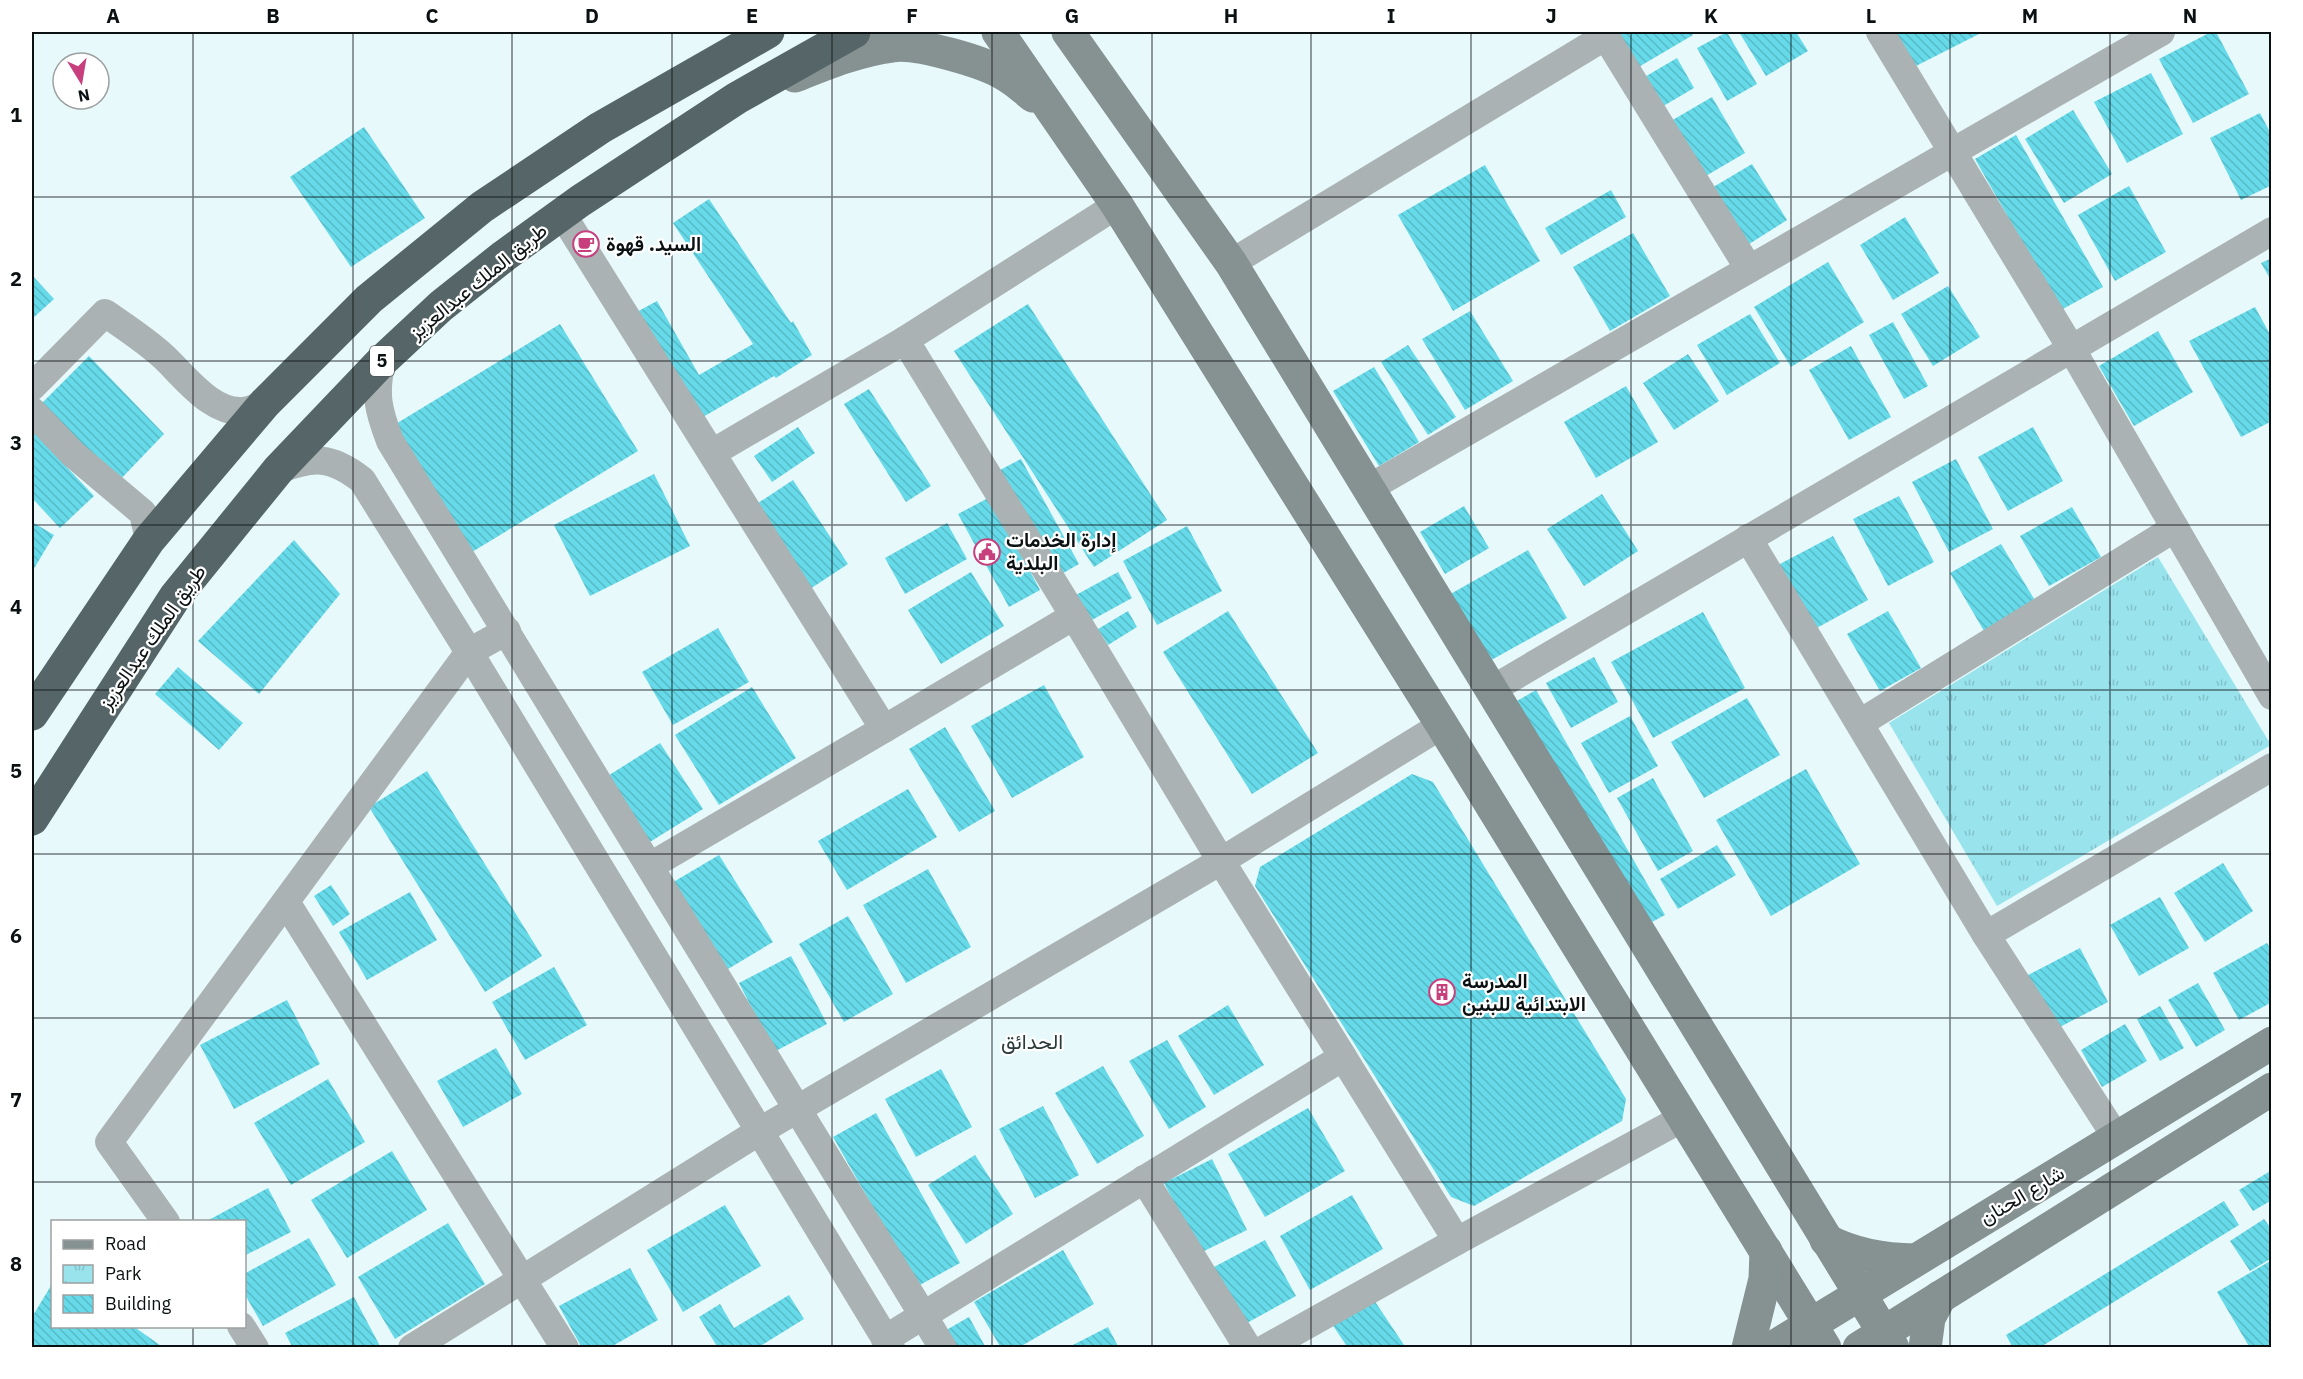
<svg xmlns="http://www.w3.org/2000/svg" width="2303" height="1379" font-family="'IBM Plex Sans',Vazirmatn,sans-serif">
  <defs>
    <pattern id="park-tufts" width="24" height="20" patternUnits="userSpaceOnUse" patternTransform="scale(1.5)"><rect width="24" height="20" fill="#99e3ed"/><path d="M3 7l-1-3M5 7V3M7 7l1-3M15 17l-1-3M17 17v-4M19 17l1-3" fill="none" stroke="#82c2ca"/></pattern>
    <pattern id="building-back-hatch" width="6" height="6" patternUnits="userSpaceOnUse" patternTransform="scale(1.5)"><rect width="6" height="6" fill="#66dae9"/><path d="M-1 5l2 2M0 0l6 6M5-1l2 2" fill="none" stroke="#57bac7"/></pattern>
  </defs>
  <rect width="100%" height="100%" fill="#e7f9fb"/>
  <polygon fill="url(#park-tufts)" points="2158,557 2271,745 1997,906 1889,723"/>
  <g fill="url(#building-back-hatch)">
    <polygon points="1616,32 1691,32 1693,35 1637,68"/>
    <polygon points="1727,32 1757,84 1727,101 1697,48"/>
    <polygon points="1739,32 1796,32 1808,51 1766,76"/>
    <polygon points="1893,32 1983,32 1912,68"/>
    <polygon points="2211,32 2216,32 2249,94 2193,123 2159,59"/>
    <polygon points="1677,58 1694,88 1660,108 1643,78"/>
    <polygon points="2151,73 2183,134 2127,163 2094,102"/>
    <polygon points="1712,97 1745,153 1704,177 1671,121"/>
    <polygon points="2073,110 2112,174 2064,203 2025,139"/>
    <polygon points="2260,113 2272,136 2272,185 2241,200 2210,138"/>
    <polygon points="364,127 425,218 351,267 290,177"/>
    <polygon points="2016,135 2103,287 2061,310 1975,159"/>
    <polygon points="1752,164 1787,220 1746,246 1710,189"/>
    <polygon points="1485,165 1540,261 1453,311 1398,215"/>
    <polygon points="2129,186 2166,252 2115,281 2078,215"/>
    <polygon points="1611,190 1626,217 1561,255 1545,228"/>
    <polygon points="709,199 791,323 793,321 812,355 776,378 774,376 696,421 635,313 657,301 699,375 753,344 673,223"/>
    <polygon points="1905,217 1939,273 1893,300 1860,245"/>
    <polygon points="1633,233 1670,296 1610,331 1573,267"/>
    <polygon points="2272,258 2272,282 2261,263"/>
    <polygon points="1828,262 1864,322 1791,367 1754,307"/>
    <polygon points="32,275 54,299 32,319"/>
    <polygon points="1948,286 1980,337 1933,366 1901,314"/>
    <polygon points="1028,304 1167,520 1094,567 954,351"/>
    <polygon points="2255,307 2272,338 2272,421 2241,437 2189,341"/>
    <polygon points="1470,311 1513,381 1465,410 1422,339"/>
    <polygon points="1750,314 1780,363 1727,395 1697,345"/>
    <polygon points="1893,322 1928,386 1904,399 1869,335"/>
    <polygon points="560,324 638,451 472,552 394,425"/>
    <polygon points="2158,331 2193,392 2134,426 2099,366"/>
    <polygon points="1408,345 1456,417 1428,435 1381,362"/>
    <polygon points="1851,346 1891,417 1849,440 1809,370"/>
    <polygon points="1688,354 1719,401 1674,430 1643,383"/>
    <polygon points="89,356 164,434 117,483 42,403"/>
    <polygon points="1374,367 1419,442 1379,466 1333,391"/>
    <polygon points="1626,386 1658,442 1596,478 1564,422"/>
    <polygon points="869,389 931,486 906,502 844,404"/>
    <polygon points="798,427 815,453 772,482 754,456"/>
    <polygon points="2033,427 2063,481 2008,511 1978,457"/>
    <polygon points="32,430 94,496 60,528 32,498"/>
    <polygon points="1021,459 1079,564 1058,576 1000,470"/>
    <polygon points="1956,459 1993,529 1949,552 1912,482"/>
    <polygon points="654,474 690,546 590,596 554,525"/>
    <polygon points="793,480 848,564 807,591 752,507"/>
    <polygon points="1602,494 1638,551 1584,586 1547,529"/>
    <polygon points="1899,496 1934,562 1888,586 1853,519"/>
    <polygon points="990,497 1040,590 1009,607 958,514"/>
    <polygon points="1464,506 1489,548 1445,574 1420,532"/>
    <polygon points="2072,507 2101,557 2049,586 2020,536"/>
    <polygon points="32,522 54,535 32,572"/>
    <polygon points="947,523 967,559 905,594 885,558"/>
    <polygon points="1187,526 1222,591 1157,625 1123,561"/>
    <polygon points="1833,536 1868,600 1813,630 1778,565"/>
    <polygon points="294,540 340,594 259,694 198,641"/>
    <polygon points="2001,544 2036,602 1984,631 1950,573"/>
    <polygon points="1528,550 1567,618 1486,663 1447,596"/>
    <polygon points="971,572 1004,626 941,664 908,610"/>
    <polygon points="1118,572 1132,598 1090,621 1076,595"/>
    <polygon points="1128,611 1137,627 1108,645 1098,629"/>
    <polygon points="1228,611 1318,753 1252,794 1163,652"/>
    <polygon points="1888,611 1921,668 1880,691 1847,634"/>
    <polygon points="1703,612 1745,688 1653,738 1611,662"/>
    <polygon points="718,628 749,682 673,725 642,672"/>
    <polygon points="1594,657 1618,702 1571,728 1546,683"/>
    <polygon points="178,667 243,723 219,750 155,694"/>
    <polygon points="1044,685 1084,757 1012,798 971,726"/>
    <polygon points="752,687 796,758 719,805 675,735"/>
    <polygon points="1536,690 1665,915 1639,929 1510,705"/>
    <polygon points="1747,698 1780,755 1704,798 1671,742"/>
    <polygon points="1630,716 1658,766 1609,793 1581,743"/>
    <polygon points="945,727 995,811 959,832 909,749"/>
    <polygon points="660,743 703,809 645,845 603,779"/>
    <polygon points="1806,769 1860,864 1771,916 1716,820"/>
    <polygon points="427,771 542,956 485,992 369,807"/>
    <polygon points="1412,774 1433,782 1626,1099 1622,1121 1474,1206 1451,1197 1255,886 1260,867"/>
    <polygon points="1653,778 1693,851 1658,871 1617,798"/>
    <polygon points="908,789 937,837 847,890 818,841"/>
    <polygon points="1717,845 1736,875 1678,909 1660,879"/>
    <polygon points="719,855 773,942 723,972 670,884"/>
    <polygon points="2223,863 2253,911 2205,942 2174,893"/>
    <polygon points="928,869 971,947 906,983 863,905"/>
    <polygon points="331,885 350,914 333,926 314,896"/>
    <polygon points="410,892 437,940 367,980 339,932"/>
    <polygon points="2160,897 2189,948 2139,976 2110,925"/>
    <polygon points="848,916 893,994 844,1022 799,944"/>
    <polygon points="2267,943 2272,951 2272,1002 2239,1020 2213,973"/>
    <polygon points="2080,948 2108,1002 2056,1029 2028,975"/>
    <polygon points="791,956 827,1024 774,1052 739,983"/>
    <polygon points="554,967 587,1025 525,1060 492,1002"/>
    <polygon points="2198,983 2225,1030 2196,1047 2168,1000"/>
    <polygon points="287,1000 320,1064 234,1109 200,1045"/>
    <polygon points="1228,1005 1264,1065 1214,1095 1178,1036"/>
    <polygon points="2160,1006 2184,1048 2160,1061 2137,1019"/>
    <polygon points="2125,1024 2147,1061 2102,1087 2081,1050"/>
    <polygon points="1167,1040 1206,1107 1169,1129 1129,1061"/>
    <polygon points="496,1048 522,1094 463,1127 437,1081"/>
    <polygon points="1103,1066 1144,1136 1097,1164 1055,1093"/>
    <polygon points="941,1069 972,1127 916,1157 885,1099"/>
    <polygon points="328,1079 365,1142 291,1185 254,1123"/>
    <polygon points="1043,1106 1079,1175 1035,1198 999,1129"/>
    <polygon points="1308,1108 1345,1171 1265,1217 1228,1154"/>
    <polygon points="876,1113 960,1263 918,1286 833,1137"/>
    <polygon points="392,1151 427,1210 347,1258 311,1200"/>
    <polygon points="975,1155 1013,1214 966,1244 928,1185"/>
    <polygon points="1212,1159 1247,1230 1200,1253 1164,1183"/>
    <polygon points="2272,1170 2272,1200 2253,1211 2239,1190"/>
    <polygon points="268,1188 291,1232 244,1256 244,1222 205,1222"/>
    <polygon points="1352,1195 1383,1249 1310,1290 1280,1236"/>
    <polygon points="2224,1201 2239,1225 2039,1348 2013,1348 2006,1335"/>
    <polygon points="725,1205 761,1266 683,1312 647,1250"/>
    <polygon points="2264,1219 2272,1230 2272,1258 2250,1271 2230,1241"/>
    <polygon points="448,1223 485,1284 395,1339 358,1277"/>
    <polygon points="309,1238 336,1285 263,1326 244,1293 244,1274"/>
    <polygon points="1265,1240 1296,1296 1245,1324 1214,1267"/>
    <polygon points="1063,1250 1094,1304 1018,1348 1001,1348 974,1302"/>
    <polygon points="2272,1260 2272,1348 2250,1348 2217,1292"/>
    <polygon points="630,1268 658,1320 609,1348 582,1348 559,1306"/>
    <polygon points="52,1284 52,1326 133,1326 164,1348 32,1348 32,1317"/>
    <polygon points="789,1295 804,1319 757,1348 718,1348 699,1317 720,1304 734,1328"/>
    <polygon points="354,1297 381,1348 293,1348 285,1333"/>
    <polygon points="1374,1300 1406,1348 1348,1348 1332,1324"/>
    <polygon points="969,1317 986,1348 949,1348 941,1333"/>
    <polygon points="1108,1327 1119,1348 1067,1348"/>
  </g>
  <g fill="none" stroke-linecap="round" stroke-linejoin="round">
    <g stroke="#aab2b3" stroke-width="28">
      <polyline points="1603,32 1749,269"/>
      <polyline points="1880,32 2071,348 2272,696"/>
      <polyline points="562,214 884,729 650,866"/>
      <polyline points="1231,263 1606,36"/>
      <path d="M 382,361 C 374,393 378,410 390,441 L 943,1348"/>
      <path d="M 32,387 L 105,313 C 125,327 147,341 165,358 C 185,377 215,418 248,410 C 254,409 260,405 265,403"/>
      <polyline points="32,411 73,454 143,513 149,540"/>
      <polyline points="712,453 905,340 1117,205"/>
      <path d="M 278,470 C 314,456 331,456 362,480 L 469,652 L 891,1348"/>
      <polyline points="1369,488 2161,32"/>
      <polyline points="1748,538 1986,935 2116,1137"/>
      <polyline points="1074,616 1221,861 1343,1057"/>
      <polyline points="1491,690 2272,231"/>
      <polyline points="1860,723 2175,528"/>
      <polyline points="884,729 1074,616 905,340"/>
      <polyline points="286,902 565,1348"/>
      <polyline points="1986,935 2272,767"/>
      <polyline points="1144,1179 1248,1348"/>
      <polyline points="166,1222 109,1142 469,652 507,631"/>
      <polyline points="241,1326 255,1348"/>
      <polyline points="885,1339 1343,1057 1457,1241 1683,1118"/>
      <polyline points="412,1348 760,1131 1221,861 1442,725"/>
      <polyline points="1266,1348 1457,1241"/>
    </g>
    <g stroke="#869192" stroke-width="33">
      <polyline points="998,32 1117,205 1442,725 1825,1348"/>
      <polyline points="1068,32 1231,263 1893,1348"/>
      <path d="M 795,76 C 825,64 859,50 892,46 C 916,42 986,62 1007,76 C 1016,81 1024,89 1033,96"/>
      <path d="M 1826,1240 C 1853,1254 1885,1260 1915,1260"/>
      <polyline points="1748,1348 1765,1279 1766,1251"/>
      <polyline points="1772,1348 2272,1043"/>
      <polyline points="1859,1348 2272,1089"/>
      <polyline points="1925,1348 1929,1318 1940,1297"/>
    </g>
    <g stroke="#566668" stroke-width="33">
      <polyline points="32,714 149,540 265,403 369,299 482,207 600,128 768,32"/>
      <polyline points="32,819 175,597 278,470 382,361 441,306 504,256 580,201 737,98 854,32"/>
    </g>
  </g>
  <path fill="none" stroke="#0b1112" stroke-width="1.5" stroke-opacity="0.55" d="M 193,32 L 193,1222M 353,32 L 353,1348M 512,32 L 512,1348M 672,32 L 672,1348M 832,32 L 832,1348M 992,32 L 992,1348M 1152,32 L 1152,1348M 1311,32 L 1311,1348M 1471,32 L 1471,1348M 1631,32 L 1631,1348M 1791,32 L 1791,1348M 1950,32 L 1950,1348M 2110,32 L 2110,1348M 32,197 L 2272,197M 32,361 L 2272,361M 32,525 L 2272,525M 32,690 L 2272,690M 32,854 L 2272,854M 32,1018 L 2272,1018M 32,1182 L 2272,1182M 193,1326 L 193,1348"/>
  <defs>
    <g id="cafe-ring" transform="scale(1.35)"><circle r="9.5" fill="#fff" stroke="#c73f7c" stroke-width="1.5"/><path d="M-5.5-4.5H6V0H3Q3 3.5 0 3.5H-2.5Q-5.5 3.5-5.5 0ZM3-3.2v2h1.7v-2ZM-6 4.5H4V6H-6Z" fill="#c73f7c"/></g>
    <g id="civic-ring" transform="scale(1.35)"><circle r="9.5" fill="#fff" stroke="#c73f7c" stroke-width="1.5"/><path d="M-.6-6.5H3V-4.5H.6V-3L4-1V1h2V6H-6V1h2V-1L-.6-3ZM-1.2 2.5V6h2.4V2.5Z" fill="#c73f7c"/></g>
    <g id="building-ring" transform="scale(1.35)"><circle r="9.5" fill="#fff" stroke="#c73f7c" stroke-width="1.5"/><path d="M-4-6H4V6H1V3H-1V6H-4ZM-2.5-4.3h1.7v1.8h-1.7ZM.8-4.3h1.7v1.8H.8ZM-2.5-1h1.7V.8h-1.7ZM.8-1h1.7V.8H.8Z" fill="#c73f7c"/></g>
  </defs>
  <g fill-rule="evenodd">
    <use href="#cafe-ring" x="586" y="244"/>
    <use href="#civic-ring" x="987" y="552"/>
    <use href="#building-ring" x="1442" y="992"/>
  </g>
  <g text-anchor="middle" stroke-width="4.5" stroke-linejoin="round" paint-order="stroke">
    <rect fill="#fff" stroke="#545859" stroke-width="1.5" x="370" y="346" width="24" height="30" rx="4.5"/>
    <g font-size="18" font-weight="bold" fill="#0b1112">
      <text x="382" y="367">5</text>
    </g>
    <g font-size="20" font-weight="bold" fill="#0b1112" stroke="#fff" text-anchor="start">
      <text x="606" y="251">السيد. قهوة</text>
      <text x="1006" y="547">إدارة الخدمات<tspan x="1006" dy="23">البلدية</tspan></text>
      <text x="1462" y="988">المدرسة<tspan x="1462" dy="23">الابتدائية للبنين</tspan></text>
    </g>
    <g font-size="20" fill="#0b1112" stroke="#fff">
      <text transform="translate(478 281) rotate(-39)" y="7">طريق الملك عبدالعزيز</text>
      <text transform="translate(152 637) rotate(-55)" y="7">طريق الملك عبدالعزيز</text>
      <text transform="translate(2022 1195) rotate(-31)" y="7">شارع الحنان</text>
    </g>
    <g font-size="21" fill="#2a393a" stroke="#fff">
      <text x="1032" y="1049">الحدائق</text>
    </g>
  </g>
  <rect width="2303" height="1379" fill="none" stroke="#ffffff" stroke-width="66"/>
  <rect x="51" y="1220" width="195" height="108" fill="#ffffff" stroke="#9da0a0" stroke-width="1.5"/>
  <rect x="63" y="1240" width="30" height="9" fill="#869192" stroke="#9da0a0" stroke-width="1.5"/>
  <text x="105" y="1250" font-size="18" fill="#0b1112">Road</text>
  <rect x="63" y="1265" width="30" height="18" fill="url(#park-tufts)" stroke="#9da0a0" stroke-width="1.5"/>
  <text x="105" y="1280" font-size="18" fill="#0b1112">Park</text>
  <rect x="63" y="1295" width="30" height="18" fill="url(#building-back-hatch)" stroke="#9da0a0" stroke-width="1.5"/>
  <text x="105" y="1310" font-size="18" fill="#0b1112">Building</text>
  <g transform="translate(81 81) rotate(169)"><circle r="28" fill="#ffffff" stroke="#9da0a0" stroke-width="1.5"/>
  <path d="M0-4.5L10 22L0 15L-10 22Z" fill="#c73f7c"/>
  <text y="-9" font-size="16" font-weight="bold" text-anchor="middle" fill="#0b1112">N</text>
  </g>
  <rect x="33" y="33" width="2237" height="1313" fill="none" stroke="#0b1112" stroke-width="2"/>
  <g font-size="20" text-anchor="middle" font-weight="bold" fill="#0b1112">
    <text x="113" y="23">A</text>
    <text x="273" y="23">B</text>
    <text x="432" y="23">C</text>
    <text x="592" y="23">D</text>
    <text x="752" y="23">E</text>
    <text x="912" y="23">F</text>
    <text x="1072" y="23">G</text>
    <text x="1231" y="23">H</text>
    <text x="1391" y="23">I</text>
    <text x="1551" y="23">J</text>
    <text x="1711" y="23">K</text>
    <text x="1871" y="23">L</text>
    <text x="2030" y="23">M</text>
    <text x="2190" y="23">N</text>
    <text x="16" y="122">1</text>
    <text x="16" y="286">2</text>
    <text x="16" y="450">3</text>
    <text x="16" y="614">4</text>
    <text x="16" y="778">5</text>
    <text x="16" y="943">6</text>
    <text x="16" y="1107">7</text>
    <text x="16" y="1271">8</text>
  </g>
</svg>
